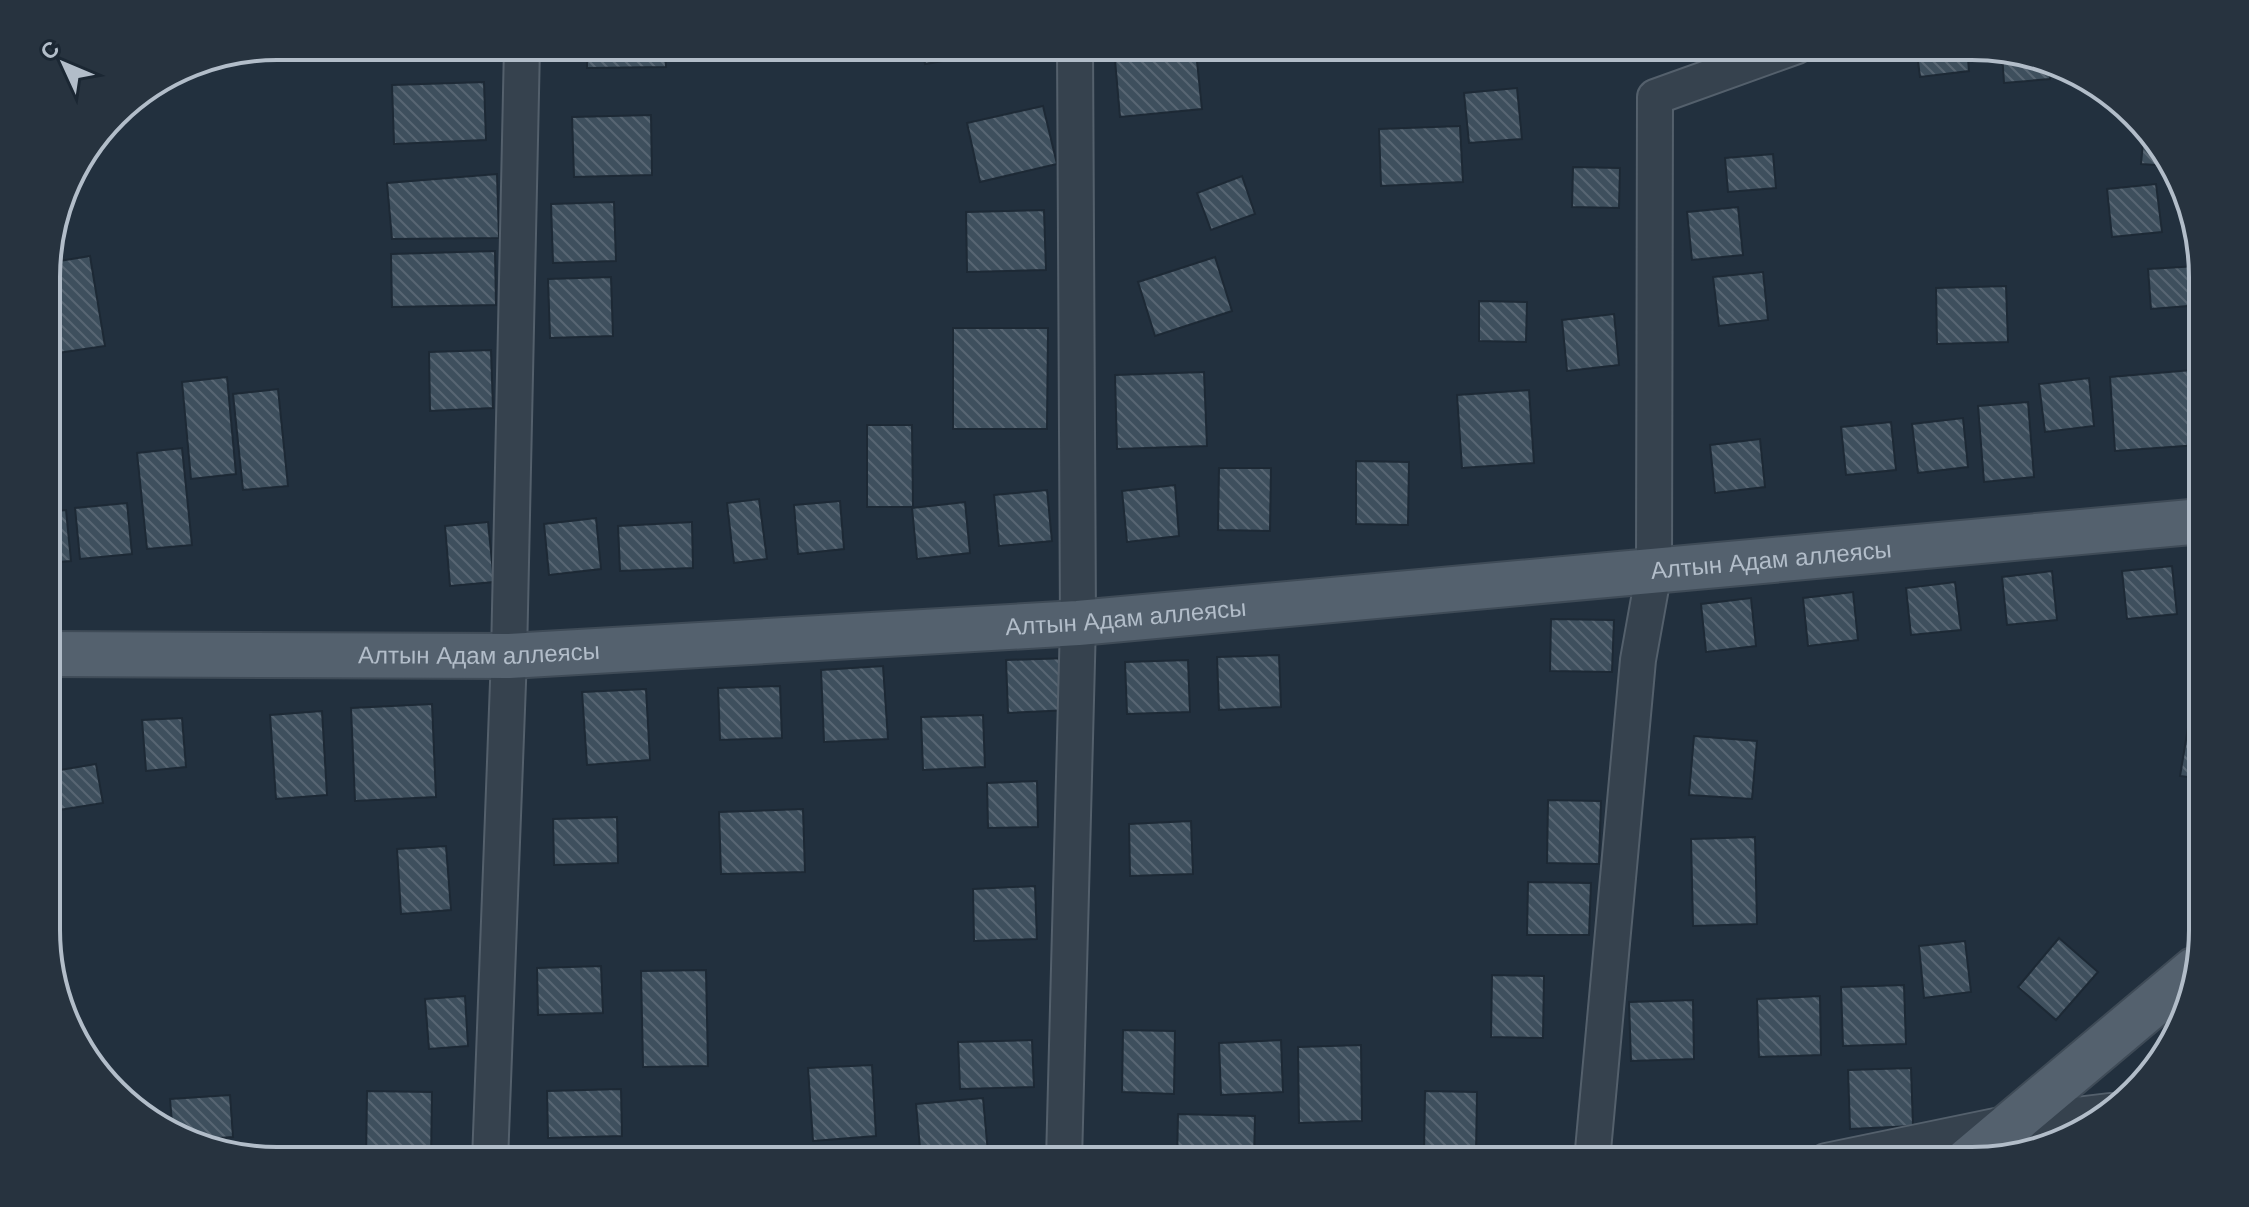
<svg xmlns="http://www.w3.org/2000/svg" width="2249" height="1207" font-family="Helvetica,sans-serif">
  <defs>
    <pattern id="building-back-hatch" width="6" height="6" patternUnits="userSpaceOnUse" patternTransform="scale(2)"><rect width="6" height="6" fill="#3e4f5d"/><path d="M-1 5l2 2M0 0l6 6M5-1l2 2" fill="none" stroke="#586673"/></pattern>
  </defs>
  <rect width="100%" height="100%" fill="#22303e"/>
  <g fill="url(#building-back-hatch)" stroke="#1d2935" stroke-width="2">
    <polygon points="587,46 665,46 666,67 587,68"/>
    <polygon points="922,46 994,46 995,52 925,64"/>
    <polygon points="1916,46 1967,46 1969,71 1920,77"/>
    <polygon points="1196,52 1202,109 1120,117 1115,60"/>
    <polygon points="2002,53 2049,64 2050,79 2004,83"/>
    <polygon points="484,82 486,140 394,144 392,85"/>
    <polygon points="1517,88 1522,139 1469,143 1464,93"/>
    <polygon points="1043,106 1057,164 980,182 967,123"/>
    <polygon points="651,115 652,175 574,177 572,117"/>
    <polygon points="1460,126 1463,182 1381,186 1379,129"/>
    <polygon points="2144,131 2164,148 2170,166 2141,164"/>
    <polygon points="1773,154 1776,188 1728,192 1725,158"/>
    <polygon points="1573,167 1620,168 1619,208 1572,207"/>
    <polygon points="497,174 499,238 392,239 387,183"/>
    <polygon points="1242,176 1255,214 1211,230 1197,193"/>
    <polygon points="2156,184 2162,232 2112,237 2107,189"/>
    <polygon points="614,202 616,261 553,263 551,204"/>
    <polygon points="1738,207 1743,255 1692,260 1687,212"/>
    <polygon points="1044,210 1046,270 967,272 966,212"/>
    <polygon points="495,251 496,305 392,307 391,254"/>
    <polygon points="90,256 105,346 51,354 47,326 47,263"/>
    <polygon points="1215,257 1232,311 1155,336 1138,282"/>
    <polygon points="2198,266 2201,305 2151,309 2148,269"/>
    <polygon points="1763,272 1768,320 1719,326 1713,277"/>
    <polygon points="611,277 613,336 550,338 548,279"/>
    <polygon points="2006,286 2008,342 1937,344 1936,288"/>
    <polygon points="1479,301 1527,302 1526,342 1479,341"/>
    <polygon points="1614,314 1619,365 1567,371 1562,320"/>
    <polygon points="953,328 1048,328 1047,429 953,429"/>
    <polygon points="491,350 493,408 430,411 429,352"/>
    <polygon points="2192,370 2198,445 2115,451 2110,377"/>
    <polygon points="1204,372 1207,446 1117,449 1115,375"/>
    <polygon points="227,377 236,474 191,479 182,382"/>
    <polygon points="2089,378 2094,426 2045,432 2039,384"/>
    <polygon points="278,389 288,486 243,490 233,394"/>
    <polygon points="1529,390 1534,463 1462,468 1457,395"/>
    <polygon points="2028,402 2034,477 1984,482 1978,406"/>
    <polygon points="1963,418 1968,467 1918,473 1912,424"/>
    <polygon points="1891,422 1896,470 1846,475 1841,427"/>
    <polygon points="867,425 912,425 913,507 867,507"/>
    <polygon points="1760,439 1765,487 1715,493 1710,445"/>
    <polygon points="182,448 192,545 147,549 137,453"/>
    <polygon points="1356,461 1409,462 1408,525 1356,524"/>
    <polygon points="1219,468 1271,468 1270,531 1218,530"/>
    <polygon points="1175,485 1179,536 1127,542 1122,491"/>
    <polygon points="1047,490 1052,541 999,546 994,495"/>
    <polygon points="759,499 767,559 734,563 727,503"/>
    <polygon points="840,501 844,549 798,554 794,505"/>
    <polygon points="965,502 970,553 917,559 912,508"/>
    <polygon points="127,503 132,554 80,559 75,508"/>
    <polygon points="66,510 71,561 47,563 47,512"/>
    <polygon points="596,518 601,569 549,575 544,524"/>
    <polygon points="488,522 494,582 450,586 445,526"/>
    <polygon points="692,522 693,568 620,571 618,526"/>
    <polygon points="2172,566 2177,614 2127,619 2122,571"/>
    <polygon points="2052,571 2057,620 2007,625 2002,577"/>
    <polygon points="1955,582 1961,630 1911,635 1906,588"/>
    <polygon points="1853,592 1858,640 1808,646 1803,598"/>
    <polygon points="1751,598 1756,646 1706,652 1701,604"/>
    <polygon points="1551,619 1614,620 1612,672 1550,671"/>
    <polygon points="1279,655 1281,707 1219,710 1217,657"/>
    <polygon points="1069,658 1071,710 1008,713 1006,660"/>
    <polygon points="1188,660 1190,712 1127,714 1125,662"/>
    <polygon points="883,666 888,739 824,742 821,670"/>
    <polygon points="780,686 782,738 720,740 718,688"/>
    <polygon points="646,689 650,760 587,765 582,692"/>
    <polygon points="432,704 436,797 355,801 351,708"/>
    <polygon points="322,711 327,795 276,799 270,715"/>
    <polygon points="983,715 985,767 923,770 921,717"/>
    <polygon points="182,718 186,767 146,771 142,720"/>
    <polygon points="2188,728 2202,730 2203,779 2180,776"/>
    <polygon points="1694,736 1757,741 1752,799 1689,795"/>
    <polygon points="96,764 103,803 53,811 48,772"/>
    <polygon points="1037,781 1038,827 988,828 987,783"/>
    <polygon points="1548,800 1601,801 1599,864 1547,863"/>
    <polygon points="803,809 805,872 721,874 719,812"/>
    <polygon points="617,817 618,863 554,865 553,819"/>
    <polygon points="1191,821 1193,874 1130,876 1129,824"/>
    <polygon points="1755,837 1757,924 1693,926 1691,839"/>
    <polygon points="446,846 451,910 401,914 397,849"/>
    <polygon points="1528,882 1591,883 1589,935 1527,935"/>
    <polygon points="1035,886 1037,939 974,941 973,889"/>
    <polygon points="2059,938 2098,972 2056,1020 2018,987"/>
    <polygon points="1965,941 1971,992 1924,998 1919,946"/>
    <polygon points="601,966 603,1013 538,1015 537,968"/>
    <polygon points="706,970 708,1066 643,1067 641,971"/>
    <polygon points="1492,975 1544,976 1543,1038 1491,1037"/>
    <polygon points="1904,985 1906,1044 1843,1046 1841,987"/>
    <polygon points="465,996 468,1046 429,1049 425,999"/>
    <polygon points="1820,996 1821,1055 1759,1057 1757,999"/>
    <polygon points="1693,1000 1694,1059 1631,1061 1629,1002"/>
    <polygon points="1123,1030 1175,1031 1174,1094 1122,1092"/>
    <polygon points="1032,1040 1034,1087 960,1089 958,1042"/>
    <polygon points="1281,1040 1283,1092 1221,1095 1219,1043"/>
    <polygon points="1361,1045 1362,1121 1299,1123 1298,1047"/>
    <polygon points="872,1065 876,1136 813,1141 808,1068"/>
    <polygon points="1911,1068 1913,1126 1850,1129 1848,1070"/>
    <polygon points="621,1089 622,1136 548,1138 547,1091"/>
    <polygon points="367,1091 432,1092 431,1161 366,1161"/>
    <polygon points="1425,1091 1477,1092 1476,1155 1424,1154"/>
    <polygon points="230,1095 233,1137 189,1140 173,1135 170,1099"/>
    <polygon points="983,1098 988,1153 921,1159 916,1104"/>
    <polygon points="1178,1114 1255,1116 1254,1161 1177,1161"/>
  </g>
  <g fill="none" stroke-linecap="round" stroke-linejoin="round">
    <g stroke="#54606c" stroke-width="38">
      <g id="street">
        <polyline points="490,1161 509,656 522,46"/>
        <polyline points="1064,1161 1078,623 1075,46"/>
        <polyline points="1592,1161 1638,660 1654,571 1655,97 1797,46"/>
        <polyline points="1826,1161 2010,1123 2110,1111"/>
      </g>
    </g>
    <g stroke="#3f4b57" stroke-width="48">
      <g id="primary">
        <path id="s1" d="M 47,654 L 509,656 L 1078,623 L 2202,521"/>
        <polyline points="1967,1161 2194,970"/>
      </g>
    </g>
    <use href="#street" stroke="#36424e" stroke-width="34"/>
    <use href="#primary" stroke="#54616e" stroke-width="44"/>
  </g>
  <g text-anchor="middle" stroke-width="7" stroke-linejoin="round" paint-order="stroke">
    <g font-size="24" fill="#b2bdc9" stroke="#1b2733">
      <text dy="8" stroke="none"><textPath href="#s1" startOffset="1728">Алтын Адам аллеясы</textPath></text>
      <text dy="8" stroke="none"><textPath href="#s1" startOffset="1080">Алтын Адам аллеясы</textPath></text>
      <text dy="8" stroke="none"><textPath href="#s1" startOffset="432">Алтын Адам аллеясы</textPath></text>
    </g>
  </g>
  <path d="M0 0H2249V1207H0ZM277 60H1972A217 217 0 0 1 2189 277V930A217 217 0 0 1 1972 1147H277A217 217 0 0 1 60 930V277A217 217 0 0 1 277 60Z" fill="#27333f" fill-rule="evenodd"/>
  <path fill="none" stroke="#b2bdc9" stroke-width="4" d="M277 60H1972A217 217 0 0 1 2189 277V930A217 217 0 0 1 1972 1147H277A217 217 0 0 1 60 930V277A217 217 0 0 1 277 60Z"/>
  <g transform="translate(64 64) rotate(314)" stroke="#1b2733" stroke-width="6" paint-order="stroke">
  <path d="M0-6L14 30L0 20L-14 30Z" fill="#b2bdc9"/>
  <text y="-12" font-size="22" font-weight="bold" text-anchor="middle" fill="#b2bdc9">С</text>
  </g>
</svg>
